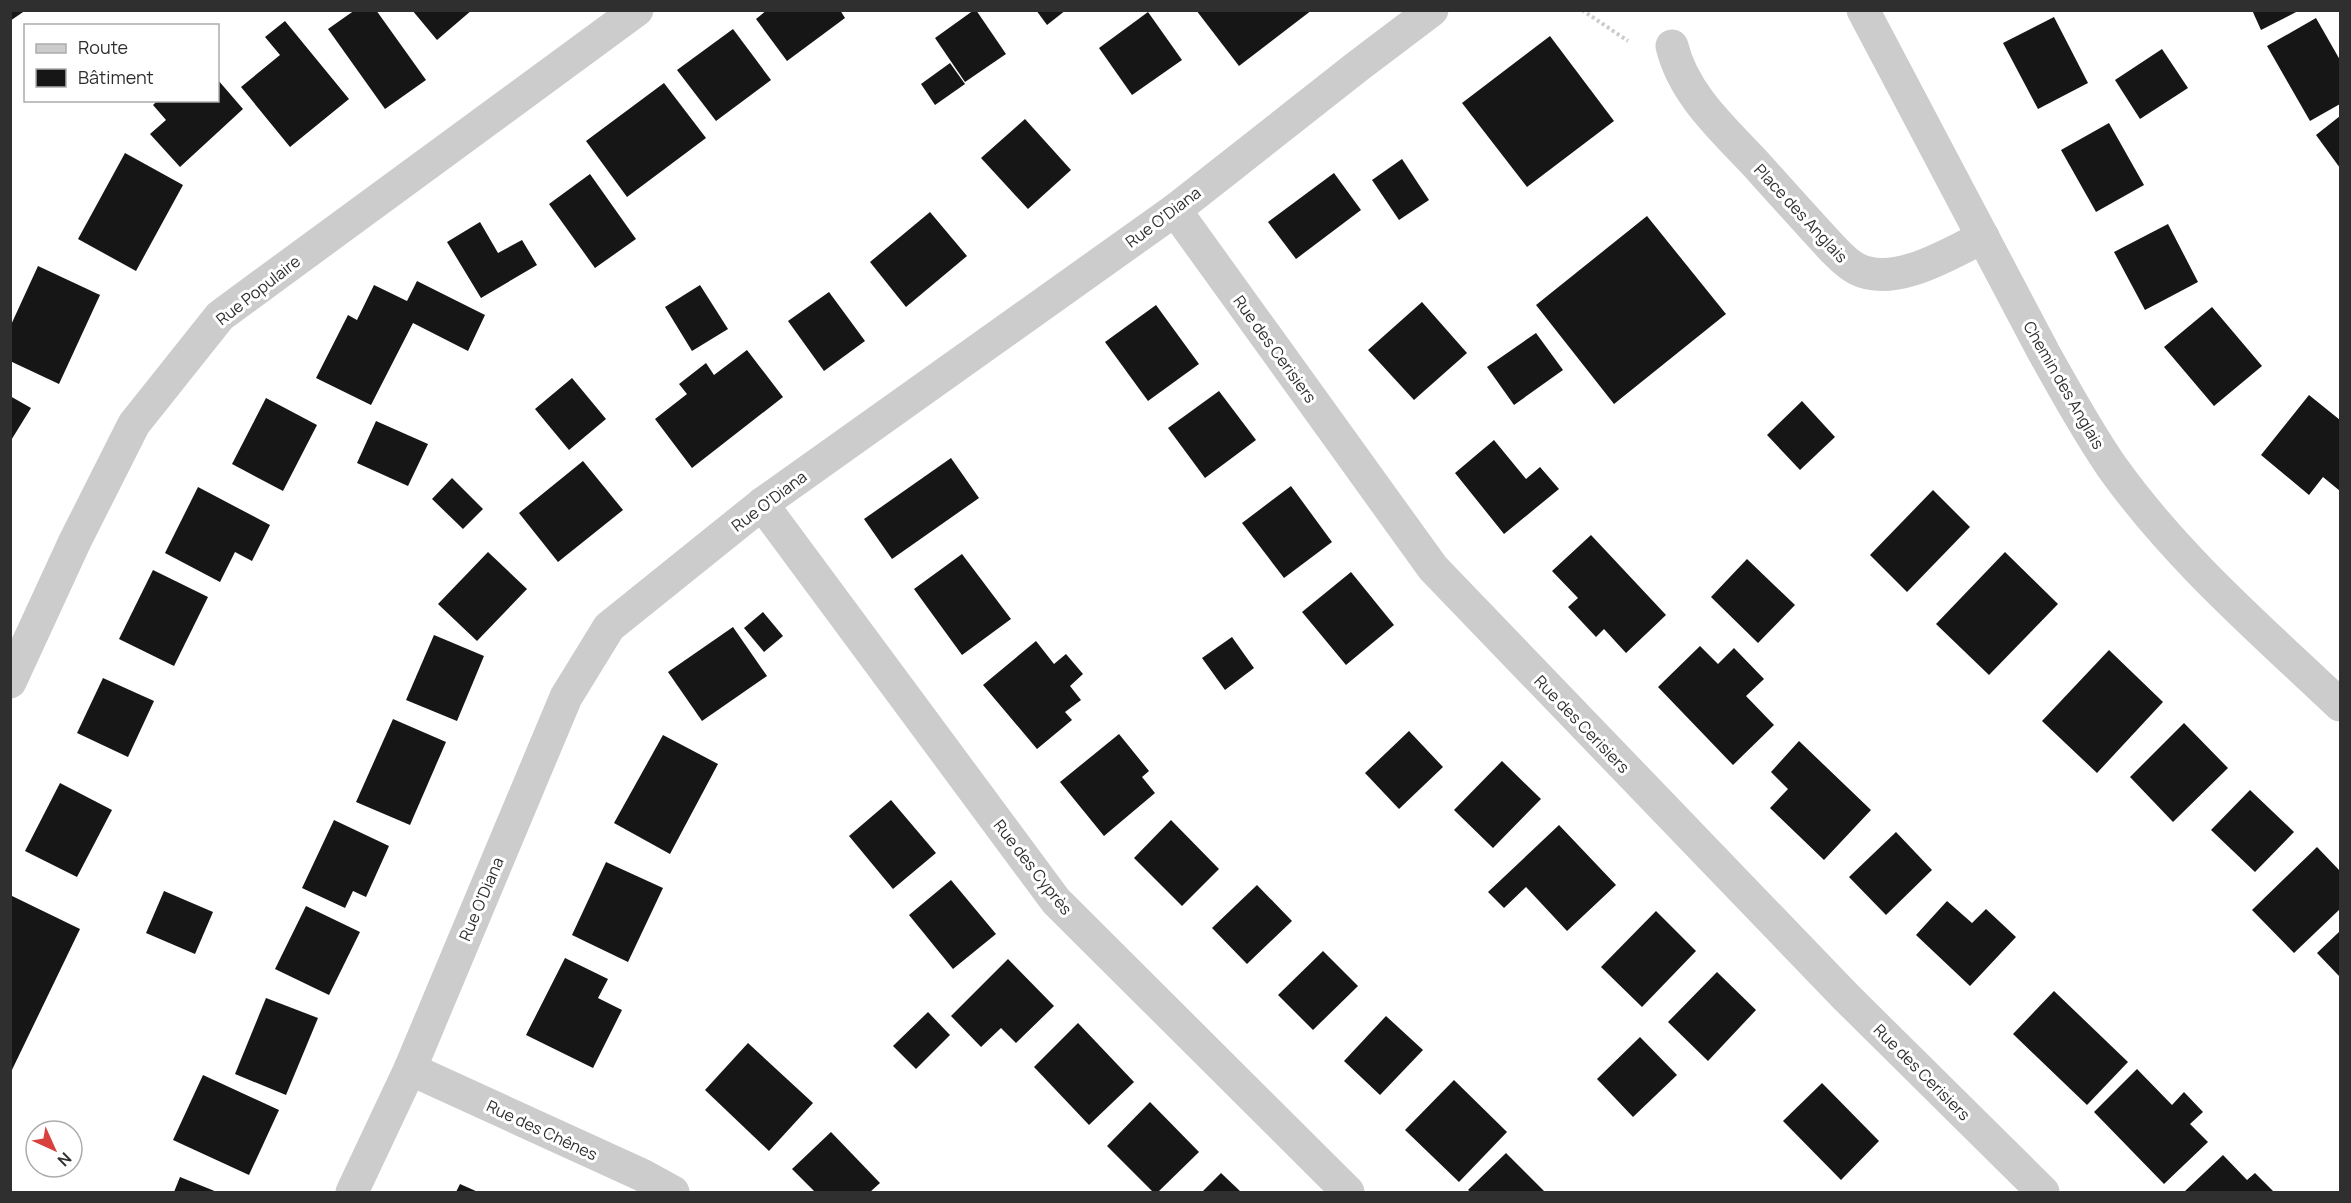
<svg xmlns="http://www.w3.org/2000/svg" width="2351" height="1203" font-family="Manrope,sans-serif">
  <rect width="100%" height="100%" fill="#fff"/>
  <g fill="#161616">
    <polygon points="10,10 26,10 10,21"/>
    <polygon points="355,10 376,10 426,80 385,109 328,29"/>
    <polygon points="412,10 472,10 437,40"/>
    <polygon points="767,10 840,10 845,18 787,61 756,19"/>
    <polygon points="974,10 976,10 1006,54 965,82 935,38"/>
    <polygon points="1036,10 1066,10 1047,25"/>
    <polygon points="1196,10 1312,10 1239,66"/>
    <polygon points="2252,10 2300,10 2261,30"/>
    <polygon points="1148,12 1182,60 1132,95 1099,48"/>
    <polygon points="2054,17 2088,83 2038,109 2003,43"/>
    <polygon points="2316,18 2340,60 2340,104 2310,121 2267,46"/>
    <polygon points="285,21 349,99 290,147 241,87 280,55 265,37"/>
    <polygon points="733,29 771,80 716,121 677,70"/>
    <polygon points="1550,36 1614,121 1527,187 1462,103"/>
    <polygon points="2162,49 2188,88 2140,119 2115,80"/>
    <polygon points="950,63 965,84 935,105 921,84"/>
    <polygon points="218,80 243,109 180,167 150,134 166,120 153,105 158,100 218,100"/>
    <polygon points="664,83 706,138 627,197 586,141"/>
    <polygon points="2340,116 2340,168 2316,135"/>
    <polygon points="1025,119 1071,170 1028,209 981,158"/>
    <polygon points="2109,123 2144,185 2096,212 2061,150"/>
    <polygon points="125,153 183,185 136,271 78,239"/>
    <polygon points="1402,159 1429,200 1399,220 1372,180"/>
    <polygon points="1334,173 1361,210 1296,259 1268,222"/>
    <polygon points="590,174 636,239 595,268 549,204"/>
    <polygon points="930,212 967,256 906,307 870,262"/>
    <polygon points="1647,216 1726,314 1614,404 1536,305"/>
    <polygon points="480,222 498,253 522,240 537,265 481,298 447,242"/>
    <polygon points="2168,224 2198,282 2145,310 2114,252"/>
    <polygon points="38,266 100,295 59,384 10,361 10,327"/>
    <polygon points="417,281 485,315 468,351 413,323 371,405 316,378 348,315 357,320 374,285 407,301"/>
    <polygon points="700,285 728,329 692,351 665,307"/>
    <polygon points="829,292 865,341 824,371 788,321"/>
    <polygon points="1422,302 1467,353 1414,400 1368,350"/>
    <polygon points="1156,305 1199,364 1148,401 1105,342"/>
    <polygon points="2212,307 2262,366 2214,406 2164,347"/>
    <polygon points="1536,333 1563,370 1514,405 1487,367"/>
    <polygon points="747,350 783,397 692,468 655,419 687,394 679,384 706,363 714,375"/>
    <polygon points="572,378 606,419 569,450 535,409"/>
    <polygon points="1219,391 1256,440 1205,478 1168,428"/>
    <polygon points="2309,395 2340,420 2340,491 2323,477 2309,495 2261,455"/>
    <polygon points="10,396 31,408 10,442"/>
    <polygon points="266,398 317,425 283,491 232,464"/>
    <polygon points="1802,401 1835,437 1800,470 1767,435"/>
    <polygon points="376,421 428,444 408,486 357,463"/>
    <polygon points="1494,440 1526,479 1540,467 1559,489 1504,534 1455,473"/>
    <polygon points="951,458 979,498 892,559 864,519"/>
    <polygon points="583,461 623,510 558,562 519,513"/>
    <polygon points="452,478 483,509 463,529 432,499"/>
    <polygon points="1291,486 1332,542 1284,578 1242,523"/>
    <polygon points="198,487 270,525 252,561 235,552 220,582 165,553"/>
    <polygon points="1933,490 1970,527 1907,592 1870,555"/>
    <polygon points="1591,535 1666,615 1626,653 1604,629 1596,637 1568,607 1578,598 1552,571"/>
    <polygon points="488,552 527,589 477,641 438,604"/>
    <polygon points="2005,552 2058,604 1989,675 1936,624"/>
    <polygon points="962,554 1011,619 962,655 914,589"/>
    <polygon points="1747,559 1795,605 1758,643 1711,597"/>
    <polygon points="153,570 208,597 174,666 119,639"/>
    <polygon points="1351,572 1394,625 1346,665 1302,612"/>
    <polygon points="763,612 783,636 764,652 744,628"/>
    <polygon points="733,627 767,676 702,721 668,672"/>
    <polygon points="434,635 484,656 457,721 406,700"/>
    <polygon points="1232,637 1254,668 1225,690 1202,658"/>
    <polygon points="1036,641 1054,664 1066,654 1083,674 1070,686 1081,700 1065,712 1072,720 1037,749 983,685"/>
    <polygon points="1700,646 1718,664 1734,648 1764,679 1746,696 1774,725 1733,765 1658,687"/>
    <polygon points="2109,650 2163,702 2097,773 2042,721"/>
    <polygon points="103,678 154,701 128,757 77,733"/>
    <polygon points="393,719 446,742 410,825 356,802"/>
    <polygon points="2184,723 2228,768 2173,822 2130,777"/>
    <polygon points="1409,731 1443,767 1399,809 1365,773"/>
    <polygon points="1119,734 1149,771 1142,777 1155,793 1104,836 1060,782"/>
    <polygon points="663,735 718,764 670,854 614,823"/>
    <polygon points="1799,741 1871,810 1824,860 1770,808 1788,789 1771,772"/>
    <polygon points="1502,761 1541,799 1493,848 1454,810"/>
    <polygon points="60,783 112,810 77,877 25,851"/>
    <polygon points="2250,790 2294,832 2255,872 2211,830"/>
    <polygon points="891,800 936,853 893,889 849,836"/>
    <polygon points="334,820 389,846 366,897 353,891 345,908 302,888"/>
    <polygon points="1171,820 1219,869 1182,906 1134,858"/>
    <polygon points="1559,825 1616,885 1567,931 1526,887 1504,908 1488,892"/>
    <polygon points="1896,832 1932,870 1886,915 1849,877"/>
    <polygon points="2317,847 2340,871 2340,909 2294,953 2252,910"/>
    <polygon points="606,862 663,888 628,962 572,935"/>
    <polygon points="951,880 996,934 953,969 909,915"/>
    <polygon points="1257,885 1292,921 1247,964 1212,928"/>
    <polygon points="164,891 213,912 195,954 146,933"/>
    <polygon points="10,895 80,929 10,1074"/>
    <polygon points="1947,901 1972,923 1986,909 2016,937 1970,986 1916,935"/>
    <polygon points="306,906 360,932 329,995 275,969"/>
    <polygon points="1656,911 1696,951 1642,1007 1601,967"/>
    <polygon points="2340,931 2340,977 2317,953"/>
    <polygon points="1323,951 1358,986 1313,1030 1278,995"/>
    <polygon points="565,958 608,979 598,998 622,1010 593,1068 526,1035"/>
    <polygon points="1008,959 1054,1006 1016,1043 1001,1028 981,1047 951,1016"/>
    <polygon points="1717,972 1756,1010 1708,1061 1668,1022"/>
    <polygon points="2054,991 2128,1062 2087,1105 2013,1034"/>
    <polygon points="266,998 318,1018 286,1095 235,1074"/>
    <polygon points="928,1012 950,1035 916,1069 893,1046"/>
    <polygon points="1386,1016 1423,1050 1380,1095 1344,1061"/>
    <polygon points="1078,1023 1134,1082 1089,1125 1034,1067"/>
    <polygon points="1640,1037 1677,1075 1633,1117 1597,1079"/>
    <polygon points="748,1043 813,1103 769,1151 705,1090"/>
    <polygon points="2137,1069 2172,1105 2184,1092 2203,1112 2190,1124 2208,1142 2164,1184 2094,1112"/>
    <polygon points="203,1075 279,1110 249,1175 173,1140"/>
    <polygon points="1454,1080 1507,1132 1459,1182 1405,1130"/>
    <polygon points="1822,1083 1879,1141 1841,1180 1783,1121"/>
    <polygon points="1150,1102 1199,1152 1158,1192 1153,1192 1107,1146"/>
    <polygon points="831,1132 880,1183 870,1192 815,1192 792,1169"/>
    <polygon points="1506,1153 1545,1192 1471,1192 1468,1190"/>
    <polygon points="2223,1155 2247,1180 2255,1173 2274,1192 2184,1192"/>
    <polygon points="1221,1173 1241,1192 1202,1192"/>
    <polygon points="180,1177 217,1192 174,1192"/>
    <polygon points="460,1184 478,1192 456,1192"/>
  </g>
  <g fill="none" stroke-linecap="round" stroke-linejoin="round">
    <polyline stroke="#ccc" stroke-width="4" stroke-dasharray="3 3" stroke-linecap="butt" points="1582,10 1628,41"/>
    <g stroke="#ccc" stroke-width="33">
      <path d="M 1672,46 C 1683,93 1722,128 1754,162 C 1780,191 1806,220 1832,248 C 1840,256 1847,264 1857,269 C 1894,288 1949,254 1983,237"/>
      <polyline points="1175,210 1433,568 1846,997 2043,1192"/>
      <polyline points="762,504 1056,901 1348,1192"/>
      <polyline points="10,682 75,541 134,424 220,316 637,10"/>
      <polyline points="410,1069 642,1175 673,1192"/>
      <polyline points="352,1192 410,1069 566,697 609,627 762,504 1175,210 1358,66 1432,10"/>
    </g>
    <path stroke="#ccc" stroke-width="33" d="M 1863,10 L 2044,353 C 2066,392 2087,431 2112,467 C 2176,557 2261,630 2340,705"/>
  </g>
  <g text-anchor="middle" stroke-width="6" stroke-linejoin="round" paint-order="stroke">
    <g font-size="16" fill="#2f2f2f" stroke="#fff">
      <text transform="translate(1801 213) rotate(47)" y="6">Place des Anglais</text>
      <text transform="translate(1163 217) rotate(-37)" y="6">Rue O'Diana</text>
      <text transform="translate(258 290) rotate(-38)" y="6">Rue Populaire</text>
      <text transform="translate(1275 349) rotate(54)" y="6">Rue des Cerisiers</text>
      <text transform="translate(2064 385) rotate(60)" y="6">Chemin des Anglais</text>
      <text transform="translate(769 501) rotate(-37)" y="6">Rue O'Diana</text>
      <text transform="translate(1582 724) rotate(46)" y="6">Rue des Cerisiers</text>
      <text transform="translate(1033 867) rotate(52)" y="6">Rue des Cyprès</text>
      <text transform="translate(481 899) rotate(-67)" y="6">Rue O'Diana</text>
      <text transform="translate(1922 1072) rotate(45)" y="6">Rue des Cerisiers</text>
      <text transform="translate(542 1130) rotate(25)" y="6">Rue des Chênes</text>
    </g>
  </g>
  <rect width="2351" height="1203" fill="none" stroke="#2f2f2f" stroke-width="24"/>
  <rect x="24" y="24" width="195" height="78" fill="#ffffff" stroke="#acacac" stroke-width="1.5"/>
  <rect x="36" y="44" width="30" height="9" fill="#cccccc" stroke="#acacac" stroke-width="1.5"/>
  <text x="78" y="54" font-size="18" fill="#2f2f2f">Route</text>
  <rect x="36" y="69" width="30" height="18" fill="#161616" stroke="#acacac" stroke-width="1.5"/>
  <text x="78" y="84" font-size="18" fill="#2f2f2f">Bâtiment</text>
  <g transform="translate(54 1149) rotate(135)"><circle r="28" fill="#ffffff" stroke="#acacac" stroke-width="1.5"/>
  <path d="M0-4.5L10 22L0 15L-10 22Z" fill="#d9413f"/>
  <text y="-9" font-size="16" font-weight="bold" text-anchor="middle" fill="#2f2f2f">N</text>
  </g>
</svg>
